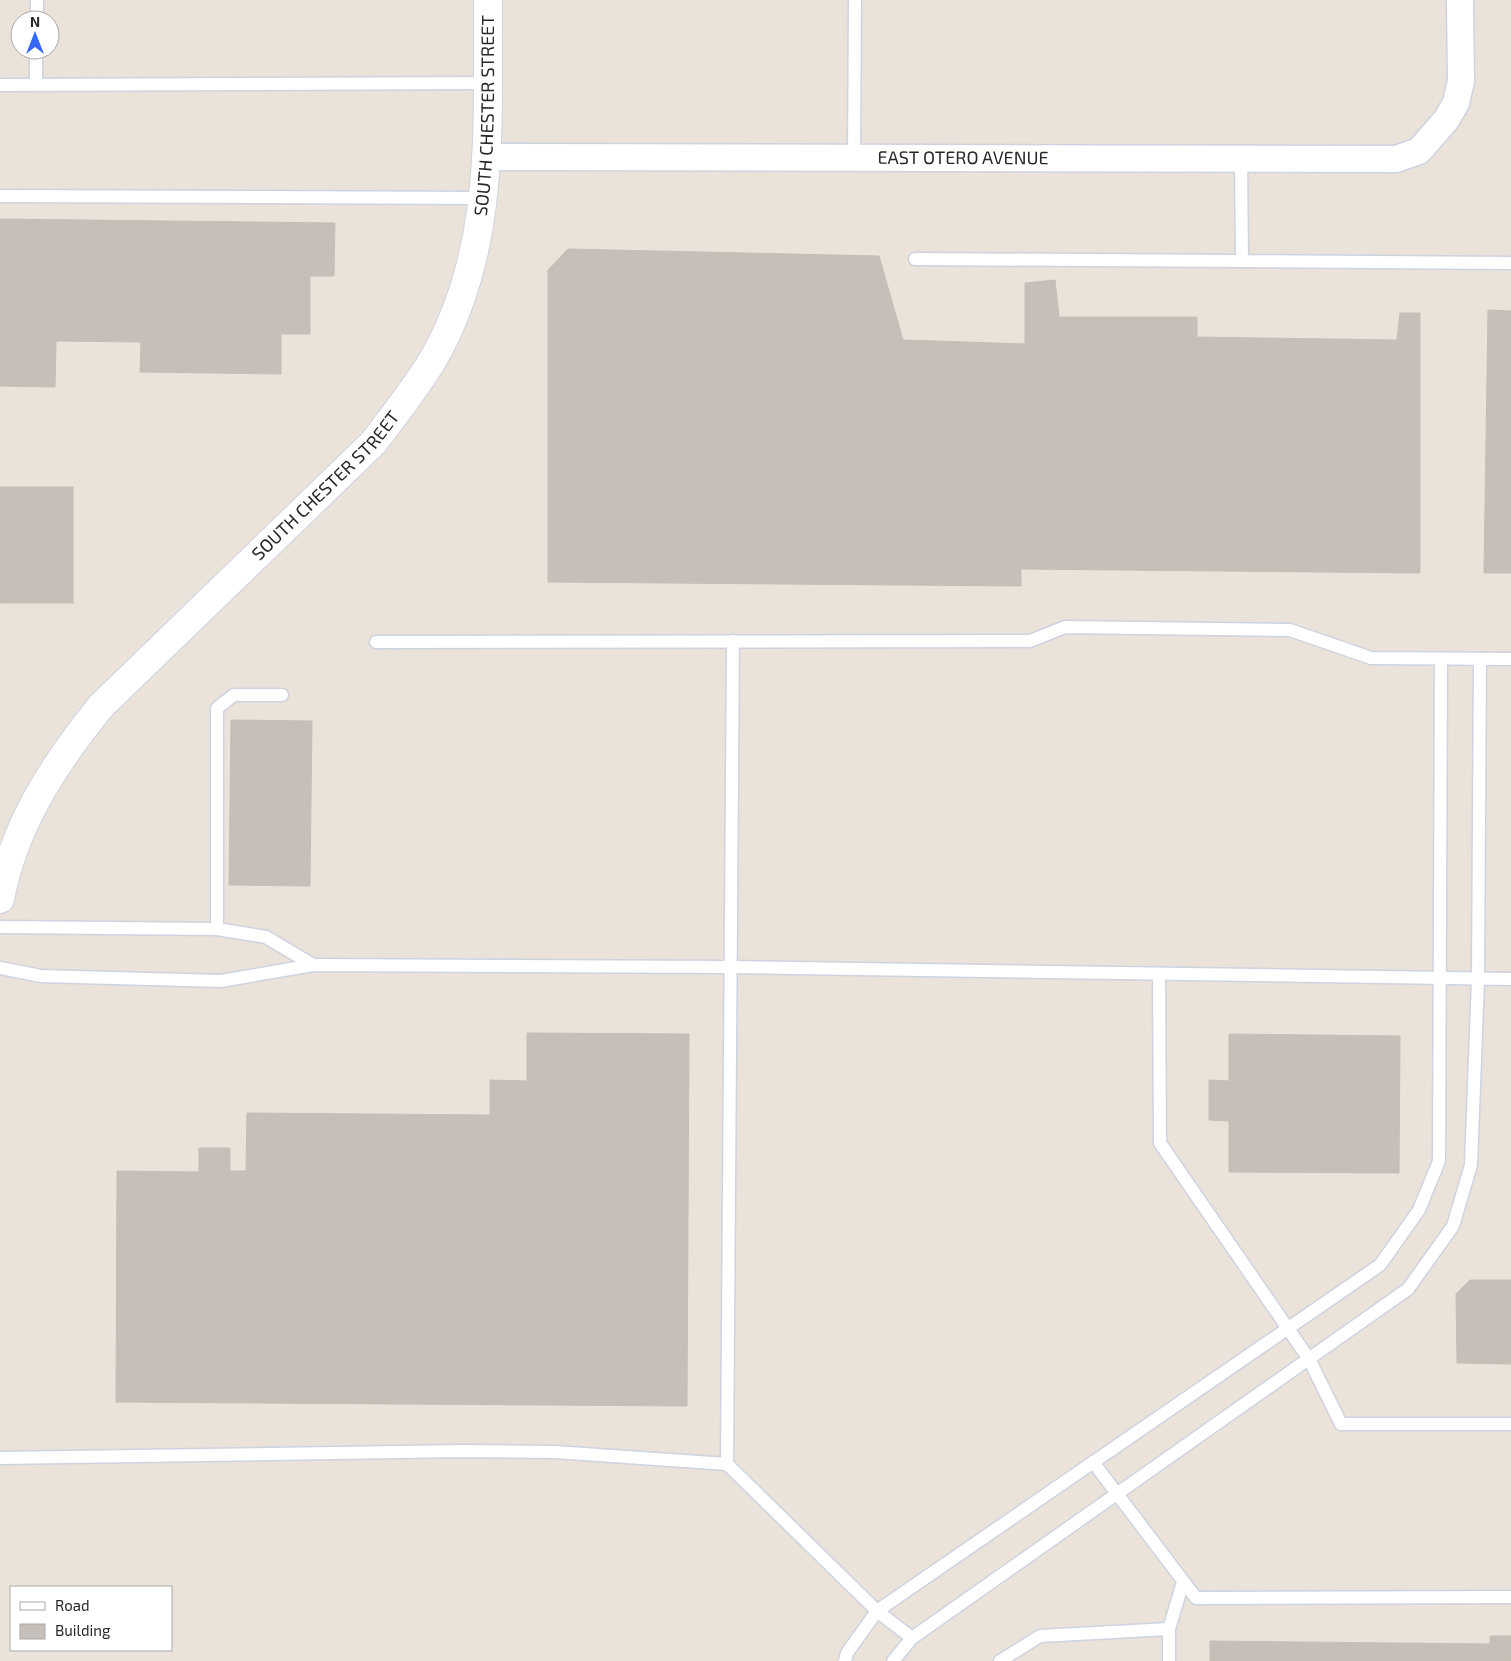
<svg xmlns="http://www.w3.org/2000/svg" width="1511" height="1661" font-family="'Exo 2',sans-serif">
  <rect width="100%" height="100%" fill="#ebe2d9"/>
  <g fill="#c6bfb9" stroke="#c6beb3">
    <polygon points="0,219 335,223 334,276 310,276 310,334 281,334 281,374 140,372 141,342 56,341 55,387 0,386"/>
    <polygon points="568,249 879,256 903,340 1025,344 1025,283 1055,280 1059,317 1197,317 1197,337 1397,340 1400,313 1420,313 1420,573 1021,569 1021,586 548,582 548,270"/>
    <polygon points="1488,310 1511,311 1511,573 1484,573"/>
    <rect x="0" y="487" width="73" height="116"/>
    <polygon points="231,720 312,721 310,886 229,885"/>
    <polygon points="527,1033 689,1034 687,1406 116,1402 117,1171 199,1172 199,1148 230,1148 230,1171 246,1171 247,1113 490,1115 490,1080 527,1081"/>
    <polygon points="1229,1034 1400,1036 1399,1173 1229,1172 1229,1121 1209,1120 1209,1080 1229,1081"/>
    <polygon points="1470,1280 1511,1280 1511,1364 1457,1363 1456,1294"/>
    <polygon points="1490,1636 1511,1636 1511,1661 1210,1661 1210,1641 1490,1644"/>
  </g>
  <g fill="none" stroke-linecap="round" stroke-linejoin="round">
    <g stroke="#ced3e1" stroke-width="15">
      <g id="service">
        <polyline points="37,20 37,0"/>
        <polyline points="36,84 36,50"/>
        <polyline points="0,85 488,83"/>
        <polyline points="854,157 855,0"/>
        <polyline points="1241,159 1242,261 1511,263"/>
        <polyline points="0,196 485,198"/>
        <polyline points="915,259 1242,261"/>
        <polyline points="376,642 1012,641 1030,641 1065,627 1290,630 1371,658 1511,659"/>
        <polyline points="0,927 217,929 266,937 313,965"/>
        <polyline points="217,929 217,708 234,695 282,695"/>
        <polyline points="0,968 41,976 221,981 313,965 729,967 1511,979"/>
        <polyline points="1159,974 1160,1143 1309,1359 1341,1424 1511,1424"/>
        <polyline points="0,1458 463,1451 555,1452 727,1464 733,641"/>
        <polyline points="1093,1462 1196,1598 1511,1597"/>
        <polyline points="727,1464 877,1611 912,1638"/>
        <polyline points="845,1661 847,1653 877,1611 1380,1265 1419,1210 1439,1161 1441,659"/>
        <polyline points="893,1661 912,1638 1408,1289 1453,1226 1471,1165 1478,979 1480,659"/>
        <polyline points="1000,1661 1040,1636 1169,1629"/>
        <polyline points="1169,1661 1169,1629 1183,1582"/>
      </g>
    </g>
    <g stroke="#ced3e1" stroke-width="29">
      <g id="minor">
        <path id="s1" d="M 487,157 L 1396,159 L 1419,151 L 1446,120 L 1456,103 L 1461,81 L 1460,0"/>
      </g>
    </g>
    <g stroke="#ced3e1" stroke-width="30">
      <g id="tertiary">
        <path id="s2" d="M 0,899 C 14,825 54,764 101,706 L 373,443 C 395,414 417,387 435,356 C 497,245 487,122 488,0"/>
      </g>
    </g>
    <use href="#service" stroke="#fff" stroke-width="12"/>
    <use href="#minor" stroke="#fff" stroke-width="26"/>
    <use href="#tertiary" stroke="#fff" stroke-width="28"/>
  </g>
  <g text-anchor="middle" stroke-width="4" stroke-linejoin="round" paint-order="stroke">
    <g font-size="18" fill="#282828" stroke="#fff">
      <text dy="6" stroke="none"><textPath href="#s2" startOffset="954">SOUTH CHESTER STREET</textPath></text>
      <text dy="6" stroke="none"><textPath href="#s1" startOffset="476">EAST OTERO AVENUE</textPath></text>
      <text dy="6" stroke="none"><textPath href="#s2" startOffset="535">SOUTH CHESTER STREET</textPath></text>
    </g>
  </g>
  <rect x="10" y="1586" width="162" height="65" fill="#ffffff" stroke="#a9a9a9"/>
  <rect x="20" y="1602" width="25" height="8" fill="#ffffff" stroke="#a9a9a9"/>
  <text x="55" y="1611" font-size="15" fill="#282828">Road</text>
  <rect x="20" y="1624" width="25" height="15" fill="#c6bfb9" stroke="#a9a9a9"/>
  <text x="55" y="1636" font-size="15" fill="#282828">Building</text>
  <g transform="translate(35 35)"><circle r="24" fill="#ffffff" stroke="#a9a9a9"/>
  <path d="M0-4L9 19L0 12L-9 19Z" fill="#3568fb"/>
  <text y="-8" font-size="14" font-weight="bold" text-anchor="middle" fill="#282828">N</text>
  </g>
</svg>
